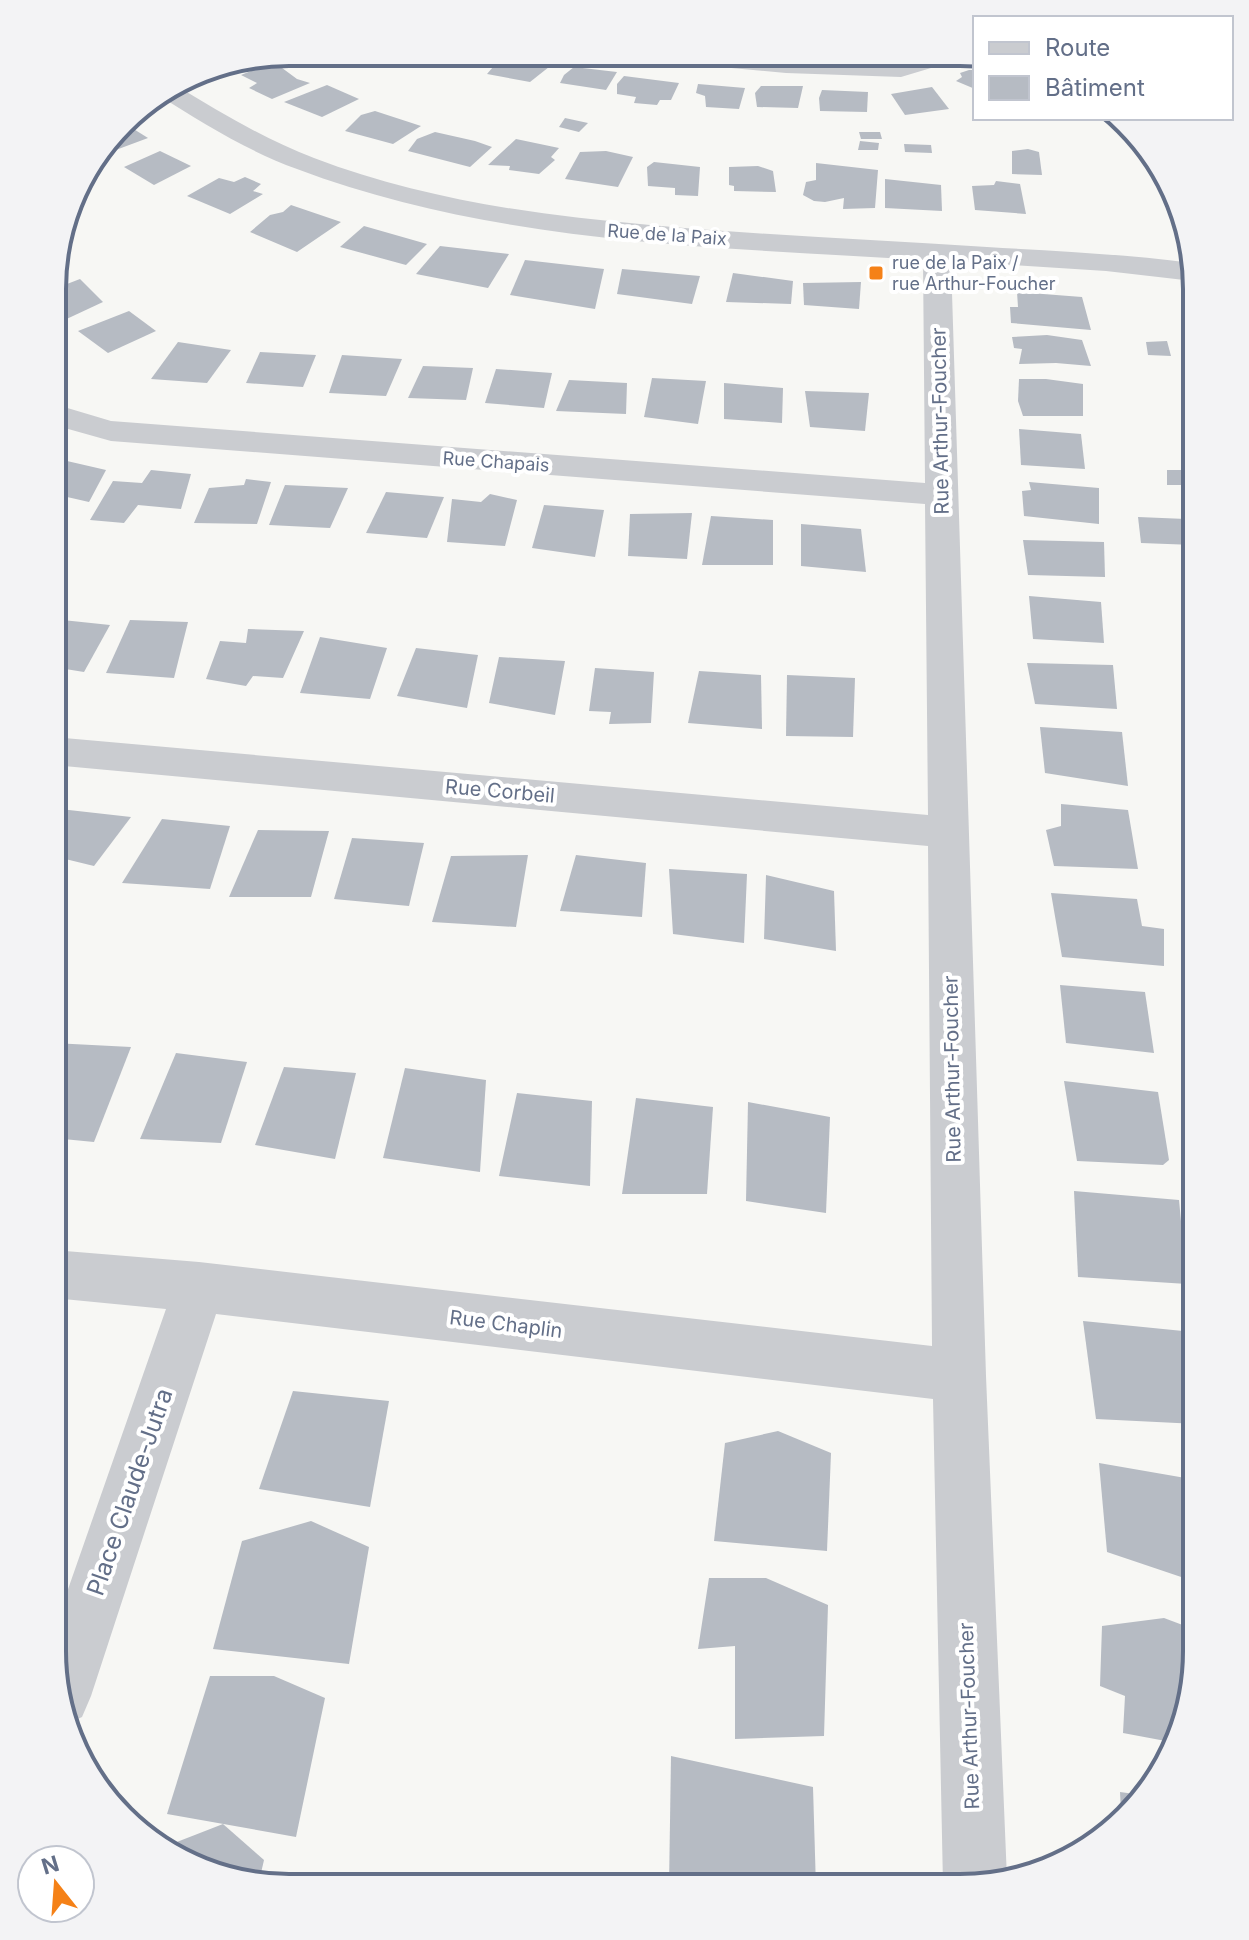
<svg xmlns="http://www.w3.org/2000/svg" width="1249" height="1940" font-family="Inter,sans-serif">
  <rect width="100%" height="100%" fill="#f7f7f4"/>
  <g fill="#b6bbc3">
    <polygon points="438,52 487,53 468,64"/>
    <polygon points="519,53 554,63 530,82 487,74 499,60"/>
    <polygon points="253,59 229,72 220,66 233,63"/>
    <polygon points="274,62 297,79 310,83 272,99 249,88 257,83 241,75"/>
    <polygon points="574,67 617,72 606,90 560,83 564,75"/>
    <polygon points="969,70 975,70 975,89 956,81 962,77 960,73"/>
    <polygon points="624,76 679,83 671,100 660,100 657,105 634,103 636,97 617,94 617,84"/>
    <polygon points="698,84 745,88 739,109 706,107 705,96 696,93"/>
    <polygon points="327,85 359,99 322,117 284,102"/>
    <polygon points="761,86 803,86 798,108 757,107 755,93"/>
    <polygon points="932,87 949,109 905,115 891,94"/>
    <polygon points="822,90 868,92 867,112 820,111 819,98"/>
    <polygon points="375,111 421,126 393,144 345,131 361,115"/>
    <polygon points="565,118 588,123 579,132 559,127"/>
    <polygon points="124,123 148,138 97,157 107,144"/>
    <polygon points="435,132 475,141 492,147 470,167 408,151 417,139"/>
    <polygon points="859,132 880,132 882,139 861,139"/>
    <polygon points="516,139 559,148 551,157 555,160 539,174 509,170 510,166 488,165"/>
    <polygon points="860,141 879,143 878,150 858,150"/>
    <polygon points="904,144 931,145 932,153 905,152"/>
    <polygon points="1028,149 1039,152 1042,175 1012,174 1012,151"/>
    <polygon points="160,151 191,166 154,185 124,167"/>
    <polygon points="606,151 633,157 618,187 565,179 580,152"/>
    <polygon points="654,162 700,167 698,196 675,195 675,188 648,186 647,167"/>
    <polygon points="816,163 878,170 875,208 843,209 844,198 825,202 814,201 803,195 806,182 816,180"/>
    <polygon points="758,166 773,171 776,192 734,191 734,186 729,185 729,167"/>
    <polygon points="245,177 261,184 253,191 263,194 230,214 187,196 219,178 234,182"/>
    <polygon points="885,179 941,185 942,211 885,208"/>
    <polygon points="996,181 1020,184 1026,214 975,210 972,186 994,185"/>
    <polygon points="291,205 341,222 297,252 250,232 270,215 283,212"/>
    <polygon points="364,226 427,244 406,265 340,247"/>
    <polygon points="440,246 509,254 488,288 416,274"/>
    <polygon points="525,260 604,269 595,309 510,295"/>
    <polygon points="622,269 700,276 692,304 617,294"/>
    <polygon points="733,273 793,281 791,304 726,302"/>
    <polygon points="80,279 103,302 58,323 54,320 54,289"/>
    <polygon points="861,282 859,309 804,305 803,283"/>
    <polygon points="1017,292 1082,297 1091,330 1011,323 1010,307 1018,307"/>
    <polygon points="129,311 156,331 108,353 78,331"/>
    <polygon points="1047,335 1082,340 1091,366 1056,363 1019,364 1022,349 1014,348 1012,337"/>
    <polygon points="1167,341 1171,356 1148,355 1146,342"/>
    <polygon points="178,342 231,350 207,383 151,379"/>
    <polygon points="260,352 316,355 303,387 246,383"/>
    <polygon points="342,355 402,359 386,396 329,393"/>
    <polygon points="423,366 473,368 466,400 408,398"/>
    <polygon points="496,369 552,373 544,408 485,403"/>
    <polygon points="652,378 706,381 698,424 644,417"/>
    <polygon points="1019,379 1046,379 1083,384 1083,416 1023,416 1018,401"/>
    <polygon points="569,380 627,383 626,414 556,411"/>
    <polygon points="724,383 783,388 782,423 724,419"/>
    <polygon points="805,391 869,393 865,431 810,427"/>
    <polygon points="1019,429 1081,434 1085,469 1021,465"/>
    <polygon points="54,458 106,470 89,502 54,494"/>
    <polygon points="151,470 191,474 181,509 138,505 124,523 90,520 113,481 142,483"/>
    <polygon points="1167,470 1188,470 1191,485 1167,485"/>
    <polygon points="246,479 271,482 257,524 194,523 209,488 244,485"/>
    <polygon points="1029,482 1099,488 1099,524 1024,516 1022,491 1031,490"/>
    <polygon points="285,485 348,488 330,528 269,525"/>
    <polygon points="386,492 444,497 427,538 366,533"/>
    <polygon points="490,494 517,500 505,546 447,542 452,499 481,502"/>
    <polygon points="544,505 604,510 595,557 532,548"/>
    <polygon points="692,513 687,559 628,556 630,514"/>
    <polygon points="711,516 773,520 773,565 702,565"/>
    <polygon points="1138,517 1186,519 1194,545 1141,543"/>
    <polygon points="801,524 861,529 866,572 801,566"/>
    <polygon points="1023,540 1104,542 1105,577 1028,575"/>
    <polygon points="1029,596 1101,602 1104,643 1033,639"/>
    <polygon points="53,619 110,625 84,672 53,667"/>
    <polygon points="130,620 188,622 174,678 106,673"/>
    <polygon points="248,629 304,631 283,678 253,676 246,686 206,679 220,641 246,643"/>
    <polygon points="320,637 387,648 370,699 300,693"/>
    <polygon points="416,648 478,655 467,708 397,696"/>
    <polygon points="499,657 565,661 555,715 489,703"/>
    <polygon points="1027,663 1113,665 1117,709 1035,704"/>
    <polygon points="595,668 654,672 651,723 609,724 611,712 589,711"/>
    <polygon points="699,671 761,675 762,729 688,723"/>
    <polygon points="787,675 855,678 853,737 786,736"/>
    <polygon points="1040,727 1122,732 1128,786 1045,773"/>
    <polygon points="1061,804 1128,810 1138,869 1054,866 1046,830 1061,826"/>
    <polygon points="60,809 131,817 94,866 53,856 53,826"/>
    <polygon points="162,819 230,826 210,889 122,883"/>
    <polygon points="258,830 329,831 311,897 229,897"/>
    <polygon points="352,838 424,843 409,906 334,899"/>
    <polygon points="528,855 516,927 432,922 451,856"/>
    <polygon points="576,855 646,863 642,917 560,911"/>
    <polygon points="669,869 747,874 744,943 673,934"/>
    <polygon points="766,875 834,891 836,951 764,939"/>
    <polygon points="1051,893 1137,899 1142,926 1164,929 1164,966 1062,957"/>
    <polygon points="1060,985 1145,992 1154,1053 1066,1043"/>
    <polygon points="53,1043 131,1047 94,1142 53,1138"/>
    <polygon points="176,1053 247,1062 221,1143 140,1139"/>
    <polygon points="284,1067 356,1073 335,1159 255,1145"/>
    <polygon points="405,1068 486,1080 480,1172 383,1158"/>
    <polygon points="1064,1081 1158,1092 1169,1160 1163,1165 1077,1161"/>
    <polygon points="517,1093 592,1101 590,1186 499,1176"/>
    <polygon points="636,1098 713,1107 707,1194 622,1194"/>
    <polygon points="748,1102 830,1117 826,1213 746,1201"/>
    <polygon points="1074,1191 1179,1200 1187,1284 1078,1277"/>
    <polygon points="1083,1321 1183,1331 1197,1424 1096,1419"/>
    <polygon points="293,1391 389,1401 370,1507 259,1489"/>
    <polygon points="778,1431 831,1453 827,1551 714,1541 725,1443"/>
    <polygon points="1099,1463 1197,1480 1196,1582 1107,1552"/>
    <polygon points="311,1521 369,1547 349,1664 213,1649 242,1541"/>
    <polygon points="709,1578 766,1578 828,1605 824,1736 735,1739 735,1646 698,1649"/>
    <polygon points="1164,1618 1196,1630 1196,1667 1171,1742 1123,1733 1125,1696 1100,1686 1102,1626"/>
    <polygon points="210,1676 274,1676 325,1698 296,1837 167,1814"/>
    <polygon points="671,1756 813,1787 816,1888 669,1887"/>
    <polygon points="1120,1792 1142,1795 1121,1812"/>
    <polygon points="223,1824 264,1860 258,1886 164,1847"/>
  </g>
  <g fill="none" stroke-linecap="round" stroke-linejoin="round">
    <g fill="#caccd0" fill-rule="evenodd">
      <polygon points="632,53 725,53 899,63 919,54 945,54 931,68 901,77 786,73 644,60 636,58"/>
      <path d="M 175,85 C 220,112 264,139 314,158 C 421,199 536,215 650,225 C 762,235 875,240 987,247 C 1056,251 1124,254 1192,263 L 1193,281 L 1106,271 L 951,261 L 986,1376 L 1007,1879 L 960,1888 L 944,1888 L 943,1885 L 933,1399 L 216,1314 L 91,1696 L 82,1717 L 67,1724 L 52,1651 L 52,1635 L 166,1309 L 53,1298 L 53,1250 L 199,1262 L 932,1346 L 928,846 L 53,765 L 53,737 L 928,815 L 925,504 L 111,441 L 54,425 L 54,404 L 111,421 L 925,483 L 923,260 C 713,247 496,244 297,169 C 247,151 203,123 158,95 Z"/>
    </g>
  </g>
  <rect fill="#f58117" stroke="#fff" stroke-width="3" x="868" y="265" width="16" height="16" rx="4"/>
  <g text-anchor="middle" stroke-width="8" stroke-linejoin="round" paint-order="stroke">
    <g font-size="18" fill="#636f88" stroke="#fff">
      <text transform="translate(667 235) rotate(4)" y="6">Rue de la Paix</text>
      <text transform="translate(496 462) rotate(4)" y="6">Rue Chapais</text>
    </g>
    <g font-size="18" fill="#636f88" stroke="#fff" text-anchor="start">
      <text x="892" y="269">rue de la Paix /<tspan x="892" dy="21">rue Arthur-Foucher</tspan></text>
    </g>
    <g font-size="20" fill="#636f88" stroke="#fff">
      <text transform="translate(940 421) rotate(-91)" y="7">Rue Arthur-Foucher</text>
      <text transform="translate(500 791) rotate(5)" y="7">Rue Corbeil</text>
      <text transform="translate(952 1069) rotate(-91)" y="7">Rue Arthur-Foucher</text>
      <text transform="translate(506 1324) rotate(7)" y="7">Rue Chaplin</text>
      <text transform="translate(969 1716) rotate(-92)" y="7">Rue Arthur-Foucher</text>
    </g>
    <g font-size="24" fill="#636f88" stroke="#fff">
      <text transform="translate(130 1492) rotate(-71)" y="8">Place Claude-Jutra</text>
    </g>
  </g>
  <path d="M0 0H1249V1940H0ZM289 66H960A223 223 0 0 1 1183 289V1651A223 223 0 0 1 960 1874H289A223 223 0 0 1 66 1651V289A223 223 0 0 1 289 66Z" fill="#f3f3f5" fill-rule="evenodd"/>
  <path fill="none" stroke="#636f88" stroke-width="4" d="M289 66H960A223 223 0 0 1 1183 289V1651A223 223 0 0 1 960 1874H289A223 223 0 0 1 66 1651V289A223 223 0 0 1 289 66Z"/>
  <rect x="973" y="16" width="260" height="104" fill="#ffffff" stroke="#c1c5cf" stroke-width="2"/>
  <rect x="989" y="42" width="40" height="12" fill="#caccd0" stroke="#c1c5cf" stroke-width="2"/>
  <text x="1045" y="56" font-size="24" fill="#636f88">Route</text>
  <rect x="989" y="76" width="40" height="24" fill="#b6bbc3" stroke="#c1c5cf" stroke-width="2"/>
  <text x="1045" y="96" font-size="24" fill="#636f88">Bâtiment</text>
  <g transform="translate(56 1884) rotate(343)"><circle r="38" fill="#ffffff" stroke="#c1c5cf" stroke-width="2"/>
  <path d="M0-6L14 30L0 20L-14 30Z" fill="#f58117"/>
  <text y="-12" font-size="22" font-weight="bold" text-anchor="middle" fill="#636f88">N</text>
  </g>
</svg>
